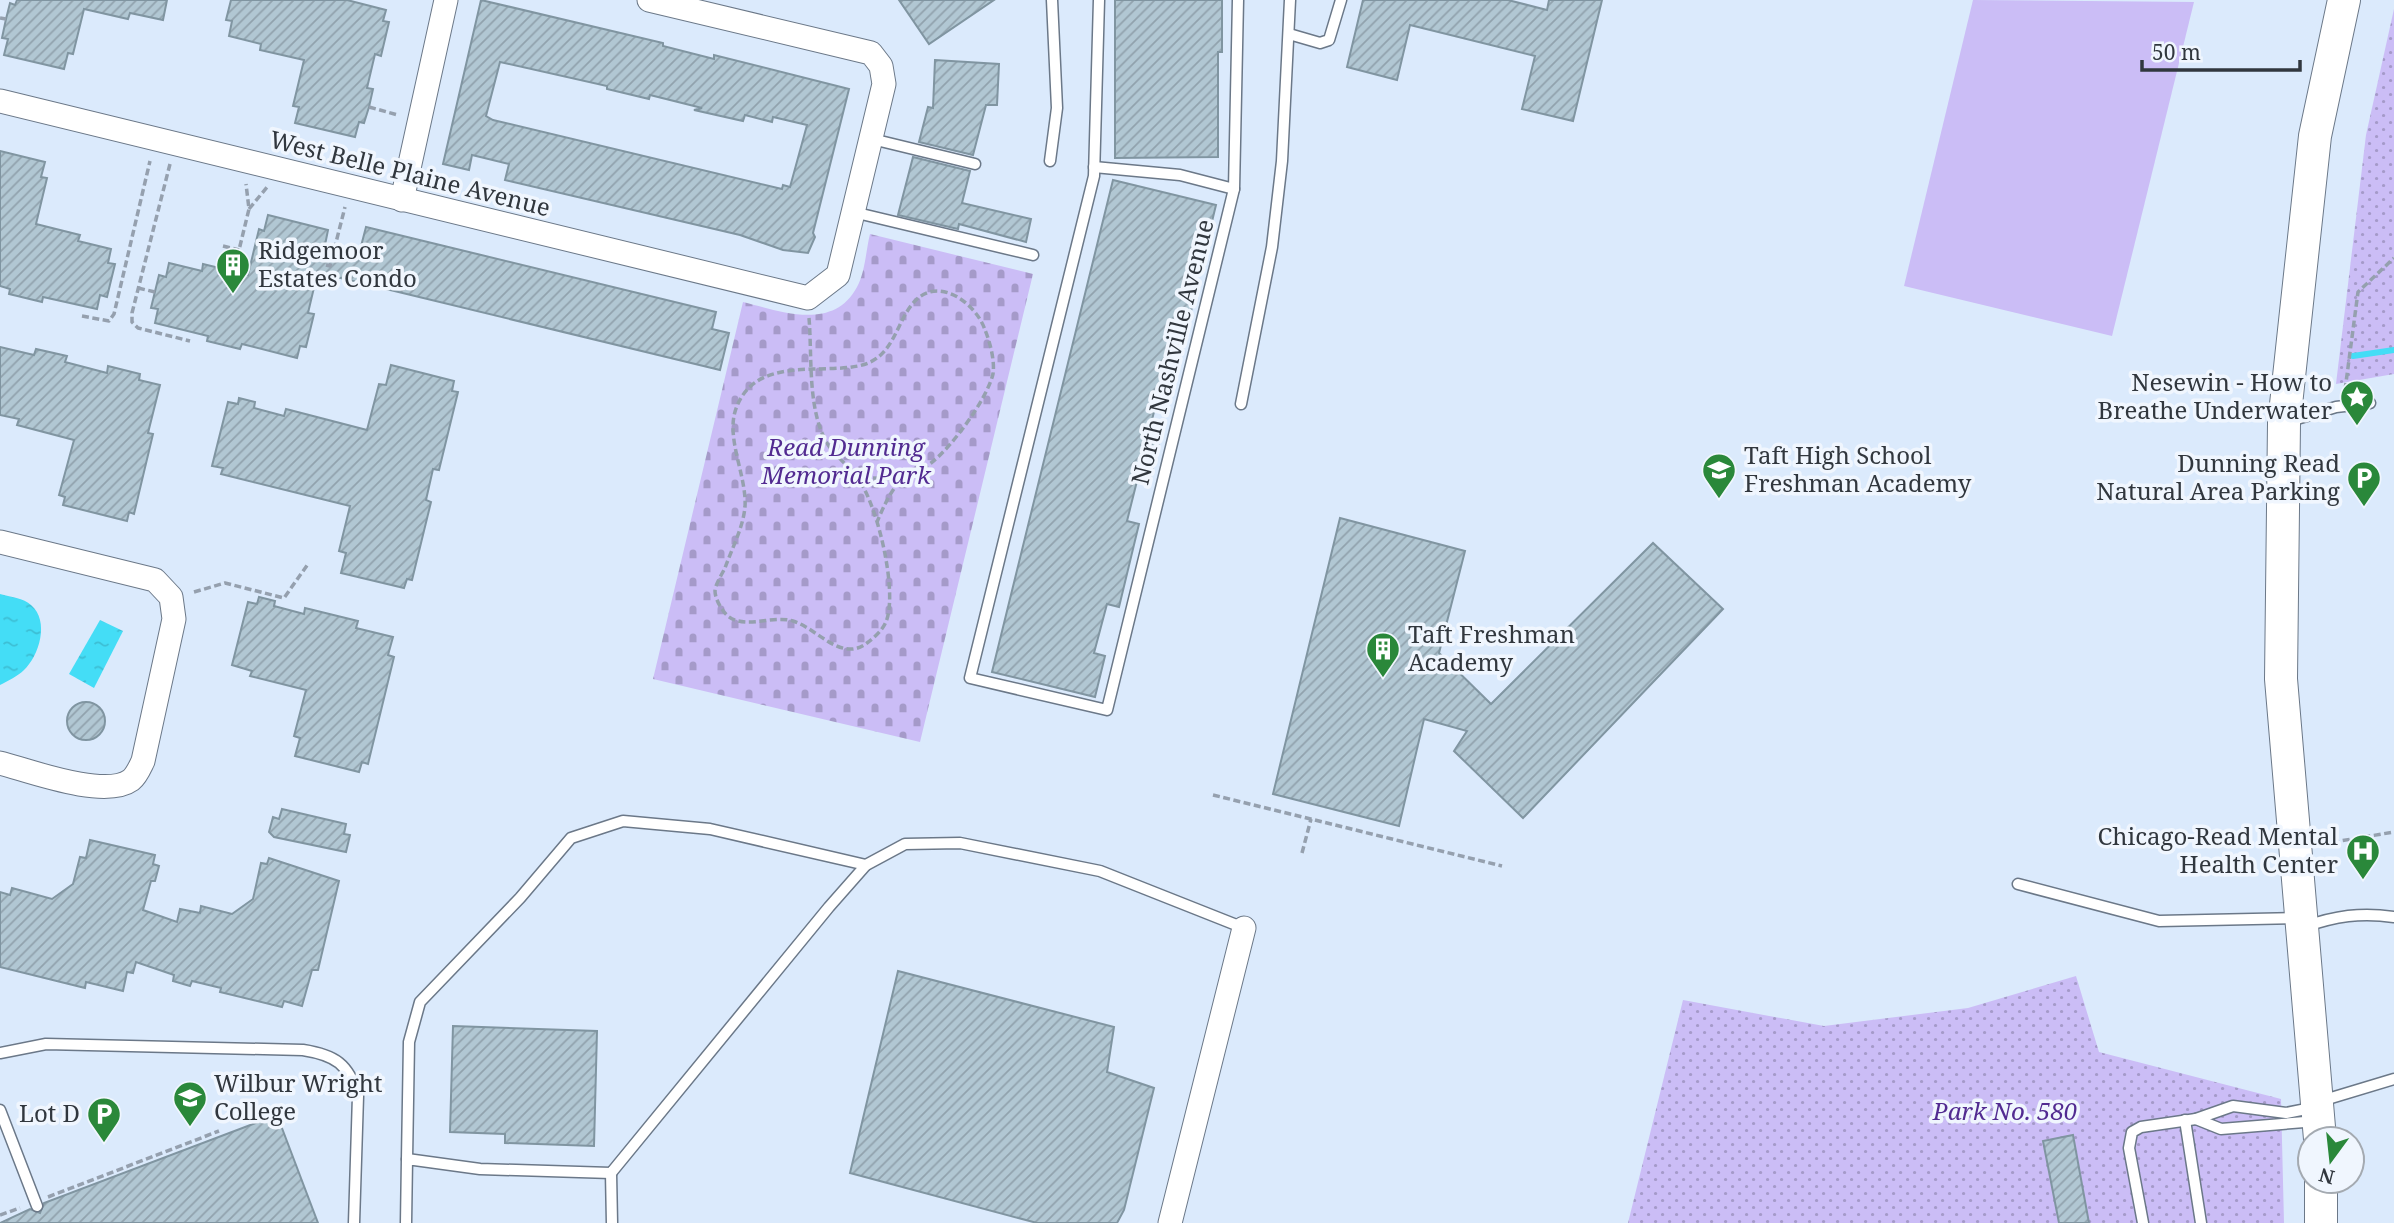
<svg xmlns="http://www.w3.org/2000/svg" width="2394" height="1223" font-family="'Noto Serif',serif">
  <defs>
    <pattern id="cemetery-stones" width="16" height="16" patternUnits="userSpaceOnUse" patternTransform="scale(1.75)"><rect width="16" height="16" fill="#cbbdf6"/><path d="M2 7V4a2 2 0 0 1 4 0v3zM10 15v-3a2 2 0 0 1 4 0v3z" fill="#a59ac9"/></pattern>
    <pattern id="park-dots" width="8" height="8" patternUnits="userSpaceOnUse" patternTransform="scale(1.75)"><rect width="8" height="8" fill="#cbbdf6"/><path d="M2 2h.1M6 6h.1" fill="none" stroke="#a59ac9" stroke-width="1.8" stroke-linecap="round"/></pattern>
    <pattern id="water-ripples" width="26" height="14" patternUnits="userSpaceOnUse" patternTransform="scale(1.75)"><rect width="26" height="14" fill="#44ddf6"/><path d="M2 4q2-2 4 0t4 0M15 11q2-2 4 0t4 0" fill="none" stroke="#3cbed4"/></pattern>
    <pattern id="building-hatch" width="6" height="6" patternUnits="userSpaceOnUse" patternTransform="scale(1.75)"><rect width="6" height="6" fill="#b1c7d3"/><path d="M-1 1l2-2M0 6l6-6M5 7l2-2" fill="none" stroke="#91a2ad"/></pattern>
  </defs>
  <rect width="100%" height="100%" fill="#dbeafc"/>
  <polygon fill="#cbbdf6" points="1973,0 2194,2 2112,336 1904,286"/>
  <path fill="url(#cemetery-stones)" d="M 870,234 L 1033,274 L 920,742 L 653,679 L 743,302 C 780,311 833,332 857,287 C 865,273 866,250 870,234 Z"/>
  <g fill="url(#park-dots)">
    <polygon points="2394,9 2394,374 2336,384 2366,135"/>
    <polygon points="2076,976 2099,1052 2281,1099 2284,1223 1628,1223 1683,1000 1824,1026 1968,1008"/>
  </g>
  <g fill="url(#water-ripples)">
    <path d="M 0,594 C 10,597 24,598 31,605 C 50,621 39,656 24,670 C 18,676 8,681 0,685 Z"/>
    <polygon points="100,620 123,631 94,688 69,674"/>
  </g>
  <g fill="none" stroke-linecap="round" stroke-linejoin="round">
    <polyline stroke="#44ddf6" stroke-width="6" points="2353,356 2394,350"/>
  </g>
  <g fill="url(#building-hatch)" stroke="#8095a1" stroke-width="2" fill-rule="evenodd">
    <polygon points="17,0 167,0 163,20 130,13 128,19 84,9 73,54 68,53 64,69 4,55 8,39 2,38 6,19 10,3 15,5"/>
    <polygon points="231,0 347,0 386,10 383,21 389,22 381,56 375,54 367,88 373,89 369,107 364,123 359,122 355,137 295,123 299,107 293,106 304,60 260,50 261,44 229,36 232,21 226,20"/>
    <path d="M 481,0 L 663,43 L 663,46 L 714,59 L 714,55 L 849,89 L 813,233 L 815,237 L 808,253 L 783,250 L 740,235 L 505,180 L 509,164 L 472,155 L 469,170 L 443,164 ZM 500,62 L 607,86 L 607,89 L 649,99 L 650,95 L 702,108 L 694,110 L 743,121 L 745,115 L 772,122 L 773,117 L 807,125 L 790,187 L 783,185 L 782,189 L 493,120 L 486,116 Z"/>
    <polygon points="899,0 994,0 929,44"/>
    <polygon points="1115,0 1222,0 1222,52 1218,52 1218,157 1115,158"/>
    <polygon points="1363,0 1508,0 1547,10 1549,0 1602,0 1573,121 1522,109 1535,56 1410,25 1397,80 1347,67"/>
    <polygon points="935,60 999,64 997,105 986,105 973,155 919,142 928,107 933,108"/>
    <polygon points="0,151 45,162 41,177 47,178 36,224 80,235 78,241 111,249 108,263 115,264 107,297 100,295 97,309 43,297 42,302 9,294 10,289 0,286"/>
    <polygon points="913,157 970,171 962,203 1031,219 1026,242 959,224 958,229 898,215"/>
    <polygon points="1113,180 1216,205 1206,246 1196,243 1183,292 1195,295 1175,377 1163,375 1151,424 1163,426 1151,476 1139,473 1127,521 1139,524 1119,607 1107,604 1094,653 1105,656 1095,697 992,672"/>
    <polygon points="268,215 328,230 325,245 359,254 366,227 716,312 712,329 729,333 720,370 324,274 322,281 316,279 308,313 314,314 306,347 300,346 297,358 242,344 240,349 207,341 208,336 155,323 158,309 151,308 159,275 166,277 169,263 202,271 203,264 248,275 259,229 264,231"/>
    <polygon points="0,347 34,355 36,349 67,356 65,362 107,373 108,366 140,374 139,380 160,385 148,433 153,434 138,497 134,514 129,512 127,521 63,505 65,497 59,495 74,440 17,425 19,419 0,415"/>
    <polygon points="391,365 454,381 452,391 458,392 439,470 433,469 426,500 431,502 412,580 407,579 404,588 341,573 346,553 339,551 350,506 221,474 223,468 212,466 228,402 238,404 239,398 255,402 254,408 284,416 286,409 367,430 379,384 386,385"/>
    <polygon points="1340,518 1465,551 1439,653 1491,704 1653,543 1723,609 1523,818 1454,751 1467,731 1424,719 1399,826 1273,794"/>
    <polygon points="259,597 275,601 274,606 304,614 305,608 358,621 356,628 393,637 388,655 394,657 368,764 362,762 359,772 295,756 300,738 294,736 306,690 250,676 252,671 232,665 248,602 257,604"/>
    <circle cx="86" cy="721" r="19"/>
    <polygon points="282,809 346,824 344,834 350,835 346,852 274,837 269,832 273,817 279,819"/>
    <polygon points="90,840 155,855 153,864 159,866 155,881 151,881 143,910 177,922 180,909 200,913 201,906 232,914 253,899 261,863 267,864 269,858 339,881 318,970 312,970 302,1006 284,1001 282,1007 220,992 221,988 192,981 190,986 173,981 174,975 136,962 133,973 127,972 123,991 86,982 85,988 0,967 0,892 10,895 12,888 52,899 73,884 80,857 86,858"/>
    <polygon points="898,971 1114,1027 1107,1072 1154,1088 1124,1210 1117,1223 1037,1223 850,1173"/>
    <polygon points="453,1026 597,1031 594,1146 505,1143 505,1134 450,1132"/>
    <polygon points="277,1115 318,1223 0,1223 30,1209 40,1213 44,1203"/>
    <polygon points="2073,1135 2089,1223 2059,1223 2043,1141"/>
  </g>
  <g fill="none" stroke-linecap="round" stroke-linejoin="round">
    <g stroke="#6b7888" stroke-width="13">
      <g id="lane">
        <polyline points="1099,0 1094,176 970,678 1107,710 1234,189 1238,0"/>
        <polyline points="1289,34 1320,43 1329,40 1341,0"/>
        <polyline points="872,139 975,164"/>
        <polyline points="1050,161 1057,108 1052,0"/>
        <polyline points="1094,167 1180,175 1234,189"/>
        <polyline points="853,212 1033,255"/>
        <polyline points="1241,404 1272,247 1282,161 1290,0"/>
        <polyline points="2287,422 2336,407 2370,403"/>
        <polyline points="2018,884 2159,921 2299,918"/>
        <path d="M 2304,927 C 2335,916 2361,912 2394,917"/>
        <path d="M 0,1053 L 46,1044 L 303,1050 C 335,1055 349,1064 358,1096 L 354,1223"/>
        <polyline points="2321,1101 2394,1079"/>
        <polyline points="2316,1107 2286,1113 2233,1106 2196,1119 2221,1129 2317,1121"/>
        <polyline points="0,1110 37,1206"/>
        <polyline points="2185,1120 2201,1223"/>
        <polyline points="407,1159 409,1042 420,1002 520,898 571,838 623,821 710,829 866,865"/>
        <polyline points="611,1173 612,1223"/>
        <polyline points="406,1223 407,1159 480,1169 611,1173 829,907 866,865 905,844 960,843 1100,871 1244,928"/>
        <polyline points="2143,1223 2129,1148 2132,1132 2141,1127 2196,1119"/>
      </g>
    </g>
    <g stroke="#6b7888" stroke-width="25">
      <g id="street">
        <polyline points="0,101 808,298 838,275 884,84 881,66 871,53 649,0"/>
        <polyline points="402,200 446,0"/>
        <path d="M 0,542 L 155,580 L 171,597 L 174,619 L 143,761 C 140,767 137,775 131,780 C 105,799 30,771 0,763"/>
        <polyline points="1170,1223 1244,928"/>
      </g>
    </g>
    <g stroke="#6b7888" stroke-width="34">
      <g id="secondary">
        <polyline points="2320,1139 2281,679 2284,423 2315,136 2344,0"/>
        <polyline points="2321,1223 2321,1181"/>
      </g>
    </g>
    <g stroke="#95a0ae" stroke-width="3.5" stroke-dasharray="7 3.5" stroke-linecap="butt">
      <polyline points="0,18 6,19"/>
      <polyline points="369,107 398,115"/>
      <polyline points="170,164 132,313 132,322 138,328 190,341"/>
      <polyline points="249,209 268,186"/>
      <polyline points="223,246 239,250"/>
      <polyline points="326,265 330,266 345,207"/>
      <polyline points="244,278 239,250 249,209 246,184"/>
      <polyline points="138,288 155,292"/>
      <polyline points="82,316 109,321 114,314 150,161"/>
      <path d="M 809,318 C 812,354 808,399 822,433 C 831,455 844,460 857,477 C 877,503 897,587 887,619 C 884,629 875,637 867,643 C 841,663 817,628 793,621 C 770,614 737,634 722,609 C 719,605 715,597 715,591 C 715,585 722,574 725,568 C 732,548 743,528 745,507 C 747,475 724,436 737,406 C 757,357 818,374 858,366 C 895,359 895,322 915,301 C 940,275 977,305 985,330 C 990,342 995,361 993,374 C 987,399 952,447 931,463 C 923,469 911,472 903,478 C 891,489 883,508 877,522"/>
      <polyline points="2345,390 2358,292 2394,258"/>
      <polyline points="853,472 870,478 903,479"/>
      <polyline points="194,592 225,583 284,598 308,564"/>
      <polyline points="1213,795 1502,866"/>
      <polyline points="2322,844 2394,832"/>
      <polyline points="1302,853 1311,819"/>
      <polyline points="48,1197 219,1131"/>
      <polyline points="0,1215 20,1208"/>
    </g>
    <use href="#lane" stroke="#fff" stroke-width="10"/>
    <use href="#street" stroke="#fff" stroke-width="23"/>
    <use href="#secondary" stroke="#fff" stroke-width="32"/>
  </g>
  <defs>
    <g id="building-pin" transform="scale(1.75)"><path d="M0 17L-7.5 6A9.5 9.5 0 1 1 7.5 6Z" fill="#2a883a" stroke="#f0f6fe"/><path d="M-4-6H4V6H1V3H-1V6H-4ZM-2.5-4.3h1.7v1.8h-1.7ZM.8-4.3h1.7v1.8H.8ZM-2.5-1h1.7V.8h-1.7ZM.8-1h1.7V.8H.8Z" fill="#fff"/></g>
    <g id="sight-pin" transform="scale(1.75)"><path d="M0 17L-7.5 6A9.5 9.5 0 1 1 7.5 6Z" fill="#2a883a" stroke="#f0f6fe"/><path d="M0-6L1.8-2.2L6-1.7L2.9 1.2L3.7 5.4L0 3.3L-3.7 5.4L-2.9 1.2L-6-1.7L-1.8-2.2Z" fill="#fff"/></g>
    <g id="school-pin" transform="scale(1.75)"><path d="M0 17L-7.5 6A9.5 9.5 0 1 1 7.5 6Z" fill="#2a883a" stroke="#f0f6fe"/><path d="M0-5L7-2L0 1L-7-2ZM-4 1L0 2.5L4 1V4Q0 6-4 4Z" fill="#fff"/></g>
    <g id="parking-pin" transform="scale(1.75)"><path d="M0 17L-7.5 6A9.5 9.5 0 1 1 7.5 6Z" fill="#2a883a" stroke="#f0f6fe"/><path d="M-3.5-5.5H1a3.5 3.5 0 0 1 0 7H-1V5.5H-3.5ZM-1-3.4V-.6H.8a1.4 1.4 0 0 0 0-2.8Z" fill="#fff"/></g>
    <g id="hospital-pin" transform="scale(1.75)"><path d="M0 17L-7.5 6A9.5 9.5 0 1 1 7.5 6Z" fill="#2a883a" stroke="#f0f6fe"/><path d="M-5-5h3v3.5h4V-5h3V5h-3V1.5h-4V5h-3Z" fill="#fff"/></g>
    <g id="university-pin" transform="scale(1.75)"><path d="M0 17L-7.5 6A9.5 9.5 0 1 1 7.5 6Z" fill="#2a883a" stroke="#f0f6fe"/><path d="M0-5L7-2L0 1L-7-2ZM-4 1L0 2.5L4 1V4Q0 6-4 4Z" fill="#fff"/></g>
  </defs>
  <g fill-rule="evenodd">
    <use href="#building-pin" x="233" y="265"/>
    <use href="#sight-pin" x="2357" y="397"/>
    <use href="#school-pin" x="1719" y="470"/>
    <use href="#parking-pin" x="2364" y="478"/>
    <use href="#building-pin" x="1383" y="649"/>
    <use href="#hospital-pin" x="2363" y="851"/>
    <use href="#university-pin" x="190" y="1098"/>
    <use href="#parking-pin" x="104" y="1114"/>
  </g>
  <g text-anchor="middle" stroke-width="7" stroke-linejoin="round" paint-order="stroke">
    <g font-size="24" fill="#31373e" stroke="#f0f6fe">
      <text transform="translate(410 174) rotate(14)" y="8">West Belle Plaine Avenue</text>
      <text transform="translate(1173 352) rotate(-76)" y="8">North Nashville Avenue</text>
    </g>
    <g font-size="24" fill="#31373e" stroke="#f0f6fe" text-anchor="start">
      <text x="258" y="259">Ridgemoor<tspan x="258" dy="28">Estates Condo</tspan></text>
      <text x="2332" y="391" text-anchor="end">Nesewin - How to<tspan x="2332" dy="28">Breathe Underwater</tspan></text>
      <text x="1744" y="464">Taft High School<tspan x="1744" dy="28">Freshman Academy</tspan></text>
      <text x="2340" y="472" text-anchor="end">Dunning Read<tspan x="2340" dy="28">Natural Area Parking</tspan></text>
      <text x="1408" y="643">Taft Freshman<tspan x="1408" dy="28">Academy</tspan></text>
      <text x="2338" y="845" text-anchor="end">Chicago-Read Mental<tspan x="2338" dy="28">Health Center</tspan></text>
      <text x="214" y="1092">Wilbur Wright<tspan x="214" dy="28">College</tspan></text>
      <text x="80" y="1122" text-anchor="end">Lot D</text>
    </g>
    <g font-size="24" font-style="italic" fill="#522b91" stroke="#f0f6fe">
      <text x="846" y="456">Read Dunning<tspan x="846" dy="28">Memorial Park</tspan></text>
      <text x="2005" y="1120">Park No. 580</text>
    </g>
  </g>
  <g transform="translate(2331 1160) rotate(195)"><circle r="33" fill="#f0f6fe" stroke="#a4aab1" stroke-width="2"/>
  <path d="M0-5L12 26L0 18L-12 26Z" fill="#2a883a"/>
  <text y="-10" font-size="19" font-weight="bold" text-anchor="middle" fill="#31373e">N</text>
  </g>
  <path d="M2142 60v10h158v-10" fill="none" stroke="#31373e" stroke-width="3.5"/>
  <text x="2152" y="60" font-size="21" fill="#31373e" stroke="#f0f6fe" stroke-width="5" paint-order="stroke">50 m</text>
</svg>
